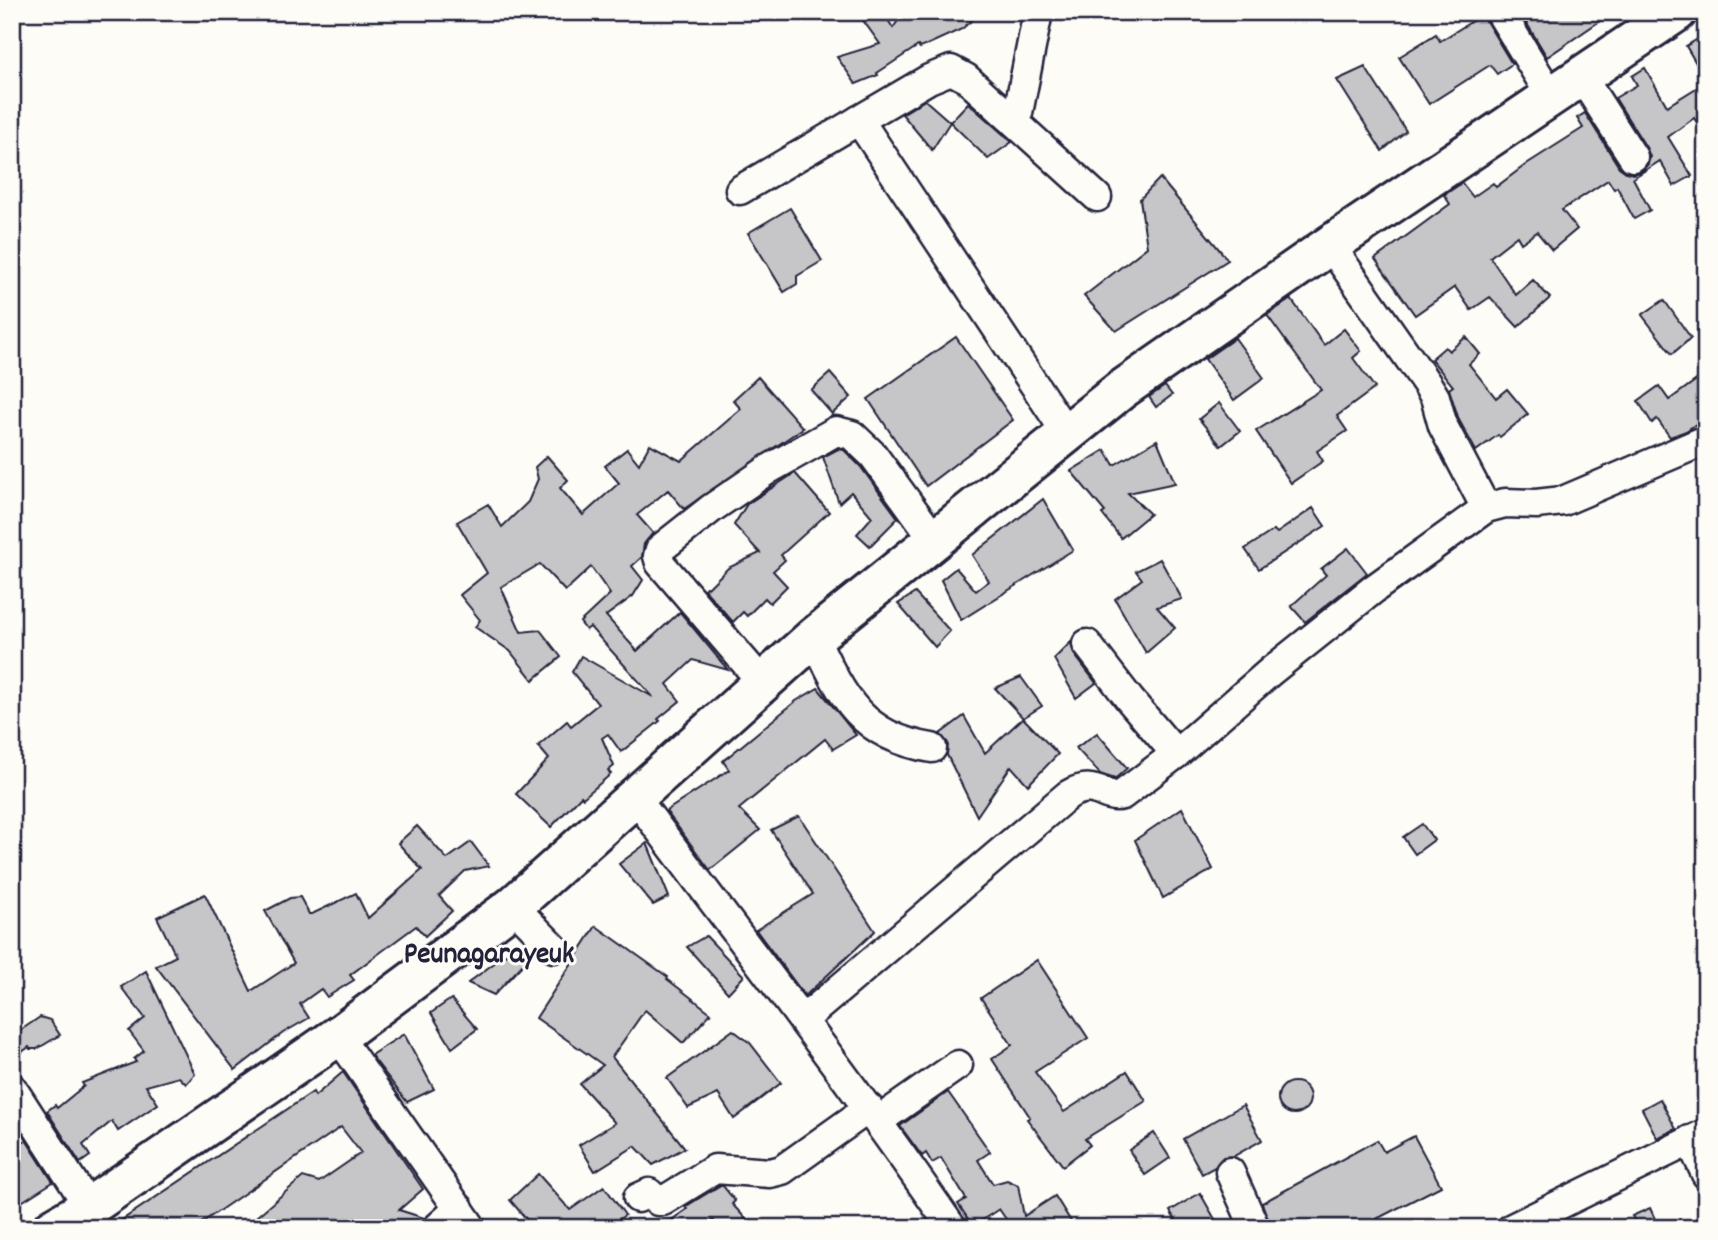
<svg xmlns="http://www.w3.org/2000/svg" width="1718" height="1240" font-family="Dekko,sans-serif">
  <rect width="100%" height="100%" fill="#fdfcf7"/>
  <filter id="ink" filterUnits="userSpaceOnUse"><feTurbulence type="fractalNoise" baseFrequency=".0143" numOctaves="2"/><feDisplacementMap in="SourceGraphic" scale="14" xChannelSelector="R" yChannelSelector="G"/><feConvolveMatrix kernelMatrix="1 2 1 2 8 2 1 2 1" color-interpolation-filters="sRGB"/></filter>
  <g filter="url(#ink)">
    <g fill="#c6c6c8" stroke="#22223b" stroke-width="2">
      <polygon points="857,12 883,12 893,28 904,12 981,12 962,29 920,48 918,46 877,73 878,75 856,84 837,57 880,44"/>
      <polygon points="1474,12 1483,12 1486,21 1512,64 1497,74 1490,65 1429,104 1399,57 1436,34 1440,41 1477,18"/>
      <polygon points="1520,12 1613,12 1547,57"/>
      <polygon points="1706,34 1706,80 1686,46"/>
      <polygon points="1365,67 1406,131 1382,151 1337,80"/>
      <polygon points="1645,68 1667,106 1706,82 1706,114 1696,121 1694,118 1668,137 1692,176 1674,186 1660,161 1633,178 1650,210 1634,219 1617,187 1614,189 1608,180 1562,210 1577,229 1552,250 1537,232 1521,243 1517,236 1490,257 1516,295 1533,280 1550,298 1518,327 1490,297 1471,310 1455,287 1415,315 1375,259 1450,204 1444,195 1462,183 1473,197 1493,183 1496,187 1528,163 1583,128 1577,118 1585,113 1619,167 1626,172 1633,174 1642,171 1648,164 1650,157 1647,149 1615,98 1637,85 1632,76"/>
      <polygon points="925,100 950,122 932,150 902,114"/>
      <polygon points="968,103 1012,142 988,159 950,122"/>
      <polygon points="1160,178 1228,260 1116,331 1084,296 1147,247 1140,199"/>
      <polygon points="790,208 822,261 797,276 797,284 784,292 748,233"/>
      <polygon points="1291,299 1324,345 1344,329 1361,351 1353,358 1375,388 1337,416 1347,431 1317,451 1323,461 1291,483 1256,431 1321,390 1267,315"/>
      <polygon points="1664,300 1691,338 1672,354 1642,315"/>
      <polygon points="956,337 1013,420 926,486 868,399"/>
      <polygon points="1466,337 1480,354 1469,364 1496,398 1507,389 1528,414 1500,437 1498,435 1476,451 1459,420 1449,389 1453,386 1431,359 1445,347 1449,351"/>
      <polygon points="1235,338 1264,378 1234,400 1205,359"/>
      <polygon points="830,373 851,397 832,414 811,390"/>
      <polygon points="1706,373 1706,417 1686,431 1670,437 1657,419 1652,423 1638,401 1659,386 1669,400"/>
      <polygon points="758,377 803,428 684,509 668,490 637,515 653,533 644,544 642,557 632,566 643,580 633,596 606,616 637,651 680,612 728,670 693,660 667,684 680,701 658,719 660,721 621,752 608,734 602,738 614,766 608,771 611,774 583,798 581,796 551,827 516,794 549,759 538,746 567,721 571,726 598,704 572,672 581,656 653,697 590,627 586,630 580,622 610,594 591,567 565,591 540,564 501,587 521,632 540,630 561,657 533,680 510,651 475,627 480,620 460,595 487,573 457,522 488,504 502,527 528,502 538,479 535,467 547,456 568,480 560,488 583,515 619,483 605,466 627,449 639,464 650,444 681,461 741,409 733,400"/>
      <polygon points="1165,386 1172,395 1156,407 1149,397"/>
      <polygon points="1219,403 1240,431 1221,446 1199,419"/>
      <polygon points="1157,440 1175,483 1128,493 1150,514 1121,538 1102,514 1105,512 1071,471 1105,450 1114,465"/>
      <polygon points="838,449 844,450 860,466 898,518 870,546 857,534 872,517 851,492 839,503 823,457"/>
      <polygon points="795,473 829,512 781,555 785,560 773,571 787,586 770,603 765,598 747,616 743,612 733,622 704,589 706,587 708,588 728,568 760,553 734,525 747,504"/>
      <polygon points="1043,499 1073,550 961,620 941,580 956,568 976,591 989,581 972,555"/>
      <polygon points="1313,508 1325,526 1259,569 1245,549 1274,530 1277,533"/>
      <polygon points="1348,548 1367,573 1305,622 1291,606 1326,575 1321,569"/>
      <polygon points="1160,559 1182,599 1157,607 1175,628 1146,653 1115,599 1142,579 1136,571"/>
      <polygon points="915,593 950,631 935,647 898,604"/>
      <polygon points="1071,642 1074,654 1096,683 1076,698 1054,659"/>
      <polygon points="1021,677 1042,706 1023,718 995,688"/>
      <polygon points="818,688 856,735 833,749 825,739 739,809 760,830 710,870 666,811 729,770 723,761 796,701"/>
      <polygon points="964,716 985,753 1023,718 1058,754 1028,785 1011,766 977,816 947,755 948,743 940,734"/>
      <polygon points="1097,733 1127,768 1115,779 1100,774 1076,748"/>
      <polygon points="1182,808 1213,869 1163,898 1135,840"/>
      <polygon points="799,816 875,931 805,996 756,930 813,894 771,830"/>
      <polygon points="1422,824 1434,840 1415,854 1403,837"/>
      <polygon points="417,826 447,859 471,842 489,866 465,871 439,896 452,911 425,936 416,926 350,975 354,980 327,997 321,989 300,1004 309,1018 283,1033 235,1070 156,966 176,956 157,917 205,894 251,991 294,963 265,911 290,898 300,897 309,914 312,914 356,893 368,918 422,870 398,843"/>
      <polygon points="647,843 669,897 653,905 619,864"/>
      <polygon points="596,926 668,977 667,979 711,1013 683,1043 645,1010 612,1057 685,1148 653,1165 635,1146 595,1171 579,1145 615,1123 580,1084 603,1065 536,1018"/>
      <polygon points="706,936 744,976 728,993 687,947"/>
      <polygon points="514,948 525,962 494,995 468,983"/>
      <polygon points="1037,960 1088,1038 1035,1072 1064,1112 1127,1071 1146,1101 1085,1139 1090,1145 1063,1166 1027,1119 1030,1117 992,1059 1012,1045 981,998"/>
      <polygon points="146,971 195,1074 186,1084 179,1077 146,1086 158,1104 118,1131 112,1121 83,1145 90,1156 80,1163 47,1111 55,1105 57,1108 84,1086 82,1083 136,1062 134,1059 144,1051 129,1031 145,1018 121,987"/>
      <polygon points="451,999 477,1029 452,1048 431,1013"/>
      <polygon points="40,1017 50,1020 60,1035 37,1049 30,1049 29,1047 12,1059 12,1036"/>
      <polygon points="733,1030 750,1043 781,1083 734,1119 718,1094 688,1108 667,1078"/>
      <polygon points="404,1034 434,1089 407,1102 371,1055"/>
      <polygon points="343,1072 423,1189 399,1210 424,1218 421,1228 243,1228 303,1177 319,1182 361,1153 341,1127 194,1228 110,1228 313,1092 315,1096"/>
      <circle cx="1294" cy="1098" r="16"/>
      <polygon points="948,1092 990,1152 978,1160 993,1184 1007,1180 1018,1185 1024,1216 1055,1196 1075,1228 1006,1228 1010,1225 999,1209 973,1226 958,1204 966,1199 941,1158 932,1163 926,1153 922,1156 900,1126"/>
      <polygon points="1660,1099 1676,1129 1657,1138 1642,1109"/>
      <polygon points="1243,1105 1262,1140 1234,1156 1223,1157 1215,1167 1202,1174 1183,1139"/>
      <polygon points="1154,1133 1170,1158 1145,1175 1129,1150"/>
      <polygon points="1414,1136 1441,1186 1359,1228 1271,1228 1262,1203 1377,1140 1384,1152"/>
      <polygon points="26,1140 53,1182 12,1208 12,1148"/>
      <polygon points="538,1174 570,1210 604,1186 625,1215 607,1228 534,1228 510,1200"/>
      <polygon points="719,1186 723,1186 735,1201 732,1204 746,1219 737,1228 720,1228 713,1220 703,1228 660,1228 687,1209 685,1207"/>
      <polygon points="1200,1193 1220,1228 1180,1228 1170,1211"/>
      <polygon points="1650,1208 1659,1228 1638,1228 1632,1216"/>
    </g>
    <g fill="none" stroke-linecap="round" stroke-linejoin="round">
      <g stroke="#22223b" stroke-width="33">
        <g id="minor">
          <polyline points="1500,12 1551,96"/>
          <polyline points="1581,76 1633,157"/>
          <polyline points="859,120 1067,434"/>
          <polyline points="1016,123 1038,12"/>
          <polyline points="740,190 929,79 951,70 966,78 1097,197"/>
          <polyline points="1330,245 1427,384 1435,397 1443,426 1486,508"/>
          <path d="M 814,637 C 843,698 860,736 932,748"/>
          <polyline points="1087,644 1130,700 1176,754"/>
          <polyline points="762,682 660,563 658,556 660,549 712,508 769,469 836,431 852,435 873,455 935,540"/>
          <path d="M 635,797 C 741,940 851,1080 952,1228"/>
          <polyline points="513,906 554,948"/>
          <path d="M 804,1019 L 1068,795 C 1097,778 1104,801 1122,795 L 1176,754 L 1271,671 L 1375,588 L 1486,508 L 1505,503 L 1536,504 L 1563,501 L 1706,440"/>
          <polyline points="338,1036 472,1228"/>
          <polyline points="12,1088 89,1207"/>
          <polyline points="878,1121 958,1065"/>
          <polyline points="1690,1140 1706,1174"/>
          <polyline points="1230,1172 1255,1228"/>
          <polyline points="638,1198 649,1193 658,1201 663,1201 715,1169 770,1173 782,1170 869,1108"/>
          <polyline points="437,1228 459,1208"/>
          <polyline points="1512,1228 1706,1133"/>
        </g>
      </g>
      <g stroke="#22223b" stroke-width="44">
        <polyline id="highway" points="53,1228 89,1207 338,1036 513,906 814,637 1121,390 1330,245 1677,12"/>
      </g>
      <use href="#minor" stroke="#fdfcf7" stroke-width="28"/>
      <use href="#highway" stroke="#fdfcf7" stroke-width="38"/>
    </g>
  </g>
  <g text-anchor="middle" stroke-width="6" stroke-linejoin="round" paint-order="stroke">
    <g font-size="30" font-weight="bold" fill="#22223b" stroke="#fdfcf7">
      <text x="489" y="962">Peunagarayeuk</text>
    </g>
  </g>
  <rect width="1718" height="1240" fill="none" stroke="#fdfcf7" stroke-width="42"/>
  <rect x="21" y="21" width="1676" height="1198" fill="none" stroke="#22223b" stroke-width="2.5" filter="url(#ink)"/>
</svg>
